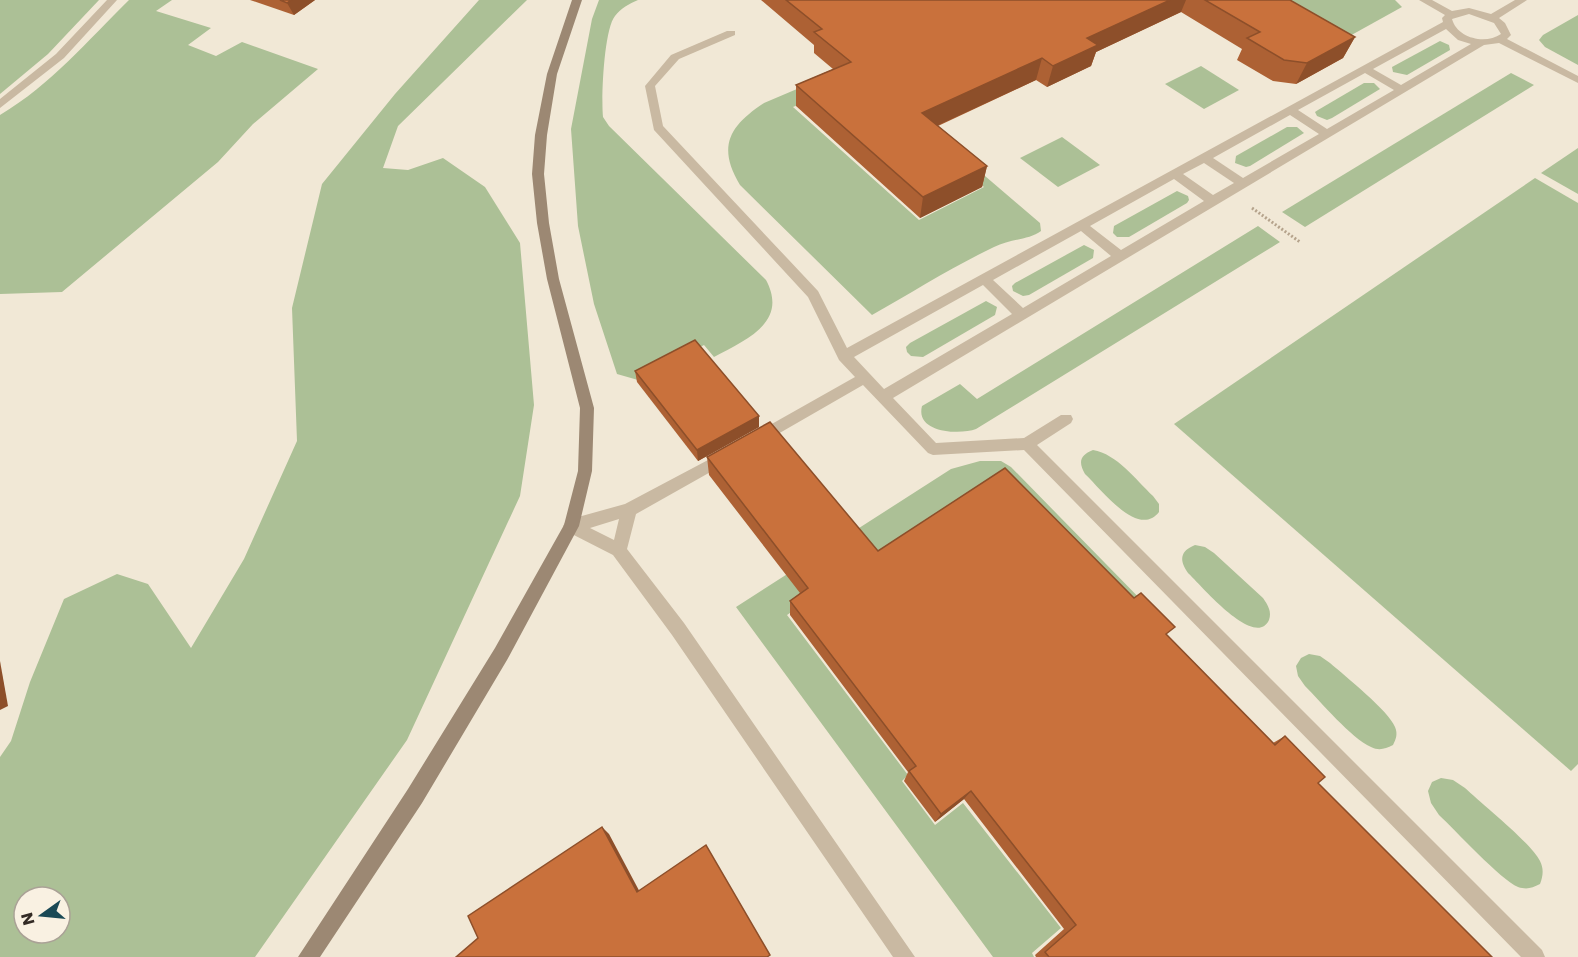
<svg xmlns="http://www.w3.org/2000/svg" width="1578" height="957" font-family="Poppins,sans-serif">
  <rect width="100%" height="100%" fill="#f1e8d6"/>
  <g fill="#acc096" fill-rule="evenodd">
    <polygon points="0,0 99,0 48,54 0,94"/>
    <path d="M 129,0 L 172,0 L 156,11 L 211,28 L 188,45 L 216,56 L 242,42 L 318,69 L 253,124 L 218,162 L 62,292 L 0,294 L 0,115 C 52,84 87,41 129,0 Z"/>
    <path d="M 479,0 L 527,0 L 398,126 L 383,168 L 408,170 L 443,158 L 485,187 L 520,243 L 534,405 L 520,496 L 407,740 L 255,957 L 0,957 L 0,757 L 11,741 L 30,682 L 64,599 L 117,574 L 148,584 L 191,648 L 244,559 L 297,441 L 292,308 L 322,184 L 395,94 ZM 24,897 L 60,897 L 60,933 L 24,933 Z"/>
    <path d="M 599,0 L 638,0 C 629,4 621,8 615,16 C 604,29 601,98 603,117 L 609,126 L 766,280 C 789,323 745,340 714,357 L 704,345 L 638,380 L 617,374 L 594,304 L 578,226 L 571,129 L 592,19 Z"/>
    <polygon points="1244,0 1395,0 1402,7 1283,73"/>
    <polygon points="1578,15 1578,65 1545,47 1539,40 1543,35"/>
    <path d="M 967,31 L 793,107 L 919,220 L 984,187 L 962,168 L 971,164 L 1040,223 L 1041,231 C 1029,240 1010,239 994,247 C 952,267 913,292 872,315 L 740,185 C 717,147 729,126 764,103 L 884,52 Z"/>
    <polygon points="1440,41 1449,45 1450,50 1407,75 1393,72 1392,67"/>
    <polygon points="1201,66 1239,90 1204,109 1165,84"/>
    <polygon points="1511,73 1534,85 1305,227 1282,212"/>
    <polygon points="1364,83 1374,83 1380,89 1332,118 1327,120 1317,116 1315,112 1318,110"/>
    <polygon points="1287,127 1297,127 1304,133 1250,166 1246,167 1235,163 1236,156"/>
    <polygon points="1062,137 1100,165 1058,187 1020,158"/>
    <polygon points="1578,148 1578,194 1541,173"/>
    <polygon points="1535,178 1578,203 1578,764 1571,771 1174,424"/>
    <polygon points="1177,191 1188,196 1189,200 1187,203 1129,237 1117,237 1113,233 1114,226"/>
    <path d="M 1258,226 L 1280,242 L 976,429 C 960,435 915,433 922,406 L 960,384 L 977,399 Z"/>
    <polygon points="1084,245 1094,250 1093,258 1029,295 1023,296 1013,291 1012,286 1015,283"/>
    <polygon points="986,301 997,307 995,315 923,357 911,356 907,352 906,347 910,343"/>
    <path d="M 1093,450 C 1117,454 1136,480 1153,496 L 1159,504 L 1159,512 C 1138,539 1101,489 1085,474 C 1078,462 1080,455 1093,450 Z"/>
    <polygon points="980,461 1001,461 1011,467 1151,610 797,608 787,615 908,775 902,781 935,825 963,803 1061,928 1032,953 1034,957 993,957 736,607 951,469"/>
    <path d="M 1195,545 L 1205,547 L 1214,553 L 1263,598 C 1268,605 1272,612 1269,620 C 1255,650 1200,584 1188,573 C 1179,560 1180,551 1195,545 Z"/>
    <path d="M 1309,654 L 1320,656 L 1330,663 C 1345,676 1389,711 1395,727 C 1398,734 1396,739 1393,745 C 1385,749 1379,751 1371,747 C 1351,738 1321,702 1305,686 L 1298,676 L 1296,666 L 1301,658 Z"/>
    <path d="M 1441,778 L 1453,780 L 1465,788 C 1482,804 1531,843 1540,861 C 1544,869 1543,876 1540,884 C 1532,888 1527,890 1518,887 C 1501,880 1455,830 1439,815 L 1431,803 L 1428,791 L 1432,782 Z"/>
  </g>
  <g fill="none" stroke-linecap="round" stroke-linejoin="round">
    <polyline stroke="#b5a38c" stroke-width="3" stroke-dasharray="2 2" stroke-linecap="butt" points="1252,208 1300,242"/>
    <g fill="#c9b9a2" fill-rule="evenodd">
      <polygon points="107,0 117,0 64,58 0,108 0,99 56,54"/>
      <path d="M 1419,0 L 1432,0 L 1452,11 L 1469,8 L 1491,14 L 1515,0 L 1527,0 L 1499,18 L 1505,23 L 1511,35 L 1507,39 L 1578,76 L 1578,83 L 1499,43 L 1484,45 L 893,398 L 936,443 L 1024,438 L 1061,415 L 1071,415 L 1073,419 L 1071,423 L 1037,445 L 1542,950 L 1545,957 L 1521,957 L 1024,450 L 933,455 L 928,453 L 863,385 L 764,442 L 754,442 L 752,438 L 754,434 L 855,377 L 839,360 L 808,297 L 654,130 L 645,86 L 671,55 L 727,31 L 735,31 L 735,35 L 679,59 L 655,86 L 663,126 L 818,291 L 847,348 L 1443,22 L 1442,18 L 1445,15 ZM 1469,14 L 1494,23 L 1501,34 C 1485,45 1457,38 1452,19 ZM 1446,29 L 1458,40 L 1471,44 L 1401,85 L 1373,69 ZM 1365,73 L 1394,90 L 1327,129 L 1298,110 ZM 1290,115 L 1319,134 L 1243,178 L 1213,158 ZM 1204,163 L 1234,183 L 1213,195 L 1183,174 ZM 1174,179 L 1204,201 L 1121,250 L 1090,226 ZM 1081,231 L 1111,256 L 1023,308 L 993,280 ZM 983,285 L 1012,314 L 884,389 L 854,357 Z"/>
      <path d="M 725,451 L 730,453 L 732,457 L 730,461 L 636,514 L 627,549 L 684,623 L 915,957 L 893,957 L 672,635 L 613,555 L 566,531 L 563,526 L 566,521 L 571,519 L 625,504 ZM 619,519 L 614,540 L 590,528 Z"/>
    </g>
    <polygon fill="#9c8873" fill-rule="evenodd" points="572,0 582,0 557,74 547,135 544,174 549,223 559,279 594,408 592,471 579,526 507,660 422,803 320,957 298,957 408,789 495,648 564,525 578,471 580,408 547,279 537,223 532,174 535,135 547,74"/>
  </g>
  <g fill="#ad6134">
    <polygon points="250,0 315,0 294,15"/>
    <polygon points="761,0 1290,0 1355,37 1343,58 1296,84 1273,81 1237,60 1242,49 1181,12 1096,52 1091,66 1047,87 1036,80 938,126 987,166 982,187 920,218 796,106 796,85 833,69 814,53 814,45"/>
    <polygon points="635,371 759,416 759,427 698,461 637,382"/>
    <polygon points="707,457 878,551 1167,635 1273,743 1285,736 1318,783 1492,957 1036,957 1035,955 1064,929 964,799 935,822 904,781 908,772 790,615 790,601 800,593 709,475"/>
  </g>
  <g fill="#8d4f2a">
    <polygon points="291,0 315,0 294,15 287,3"/>
    <polygon points="1170,0 1186,0 1181,12 1096,52 1091,66 1047,87 1053,66 1087,38"/>
    <polygon points="1355,37 1343,58 1296,84 1307,63"/>
    <polygon points="1042,58 1036,80 919,134 922,113"/>
    <polygon points="987,166 982,187 920,218 923,197"/>
    <polygon points="759,416 759,427 698,461 697,450"/>
    <polygon points="0,661 8,706 0,710"/>
    <polygon points="971,791 964,799 935,822 941,814"/>
    <polygon points="602,827 609,834 643,898 637,892"/>
  </g>
  <g fill="#c9713c" stroke="#8d4f2a" stroke-width="1.5">
    <polygon points="280,0 291,0 287,3"/>
    <polygon points="786,0 1170,0 1087,38 1098,45 1053,66 1042,58 922,113 987,166 923,197 796,85 851,62 814,32 822,29"/>
    <polygon points="1205,0 1290,0 1355,37 1307,63 1284,60 1247,38 1260,32"/>
    <polygon points="695,340 759,416 697,450 635,371"/>
    <polygon points="770,422 878,551 1005,468 1134,598 1141,593 1175,627 1166,634 1275,745 1285,736 1325,777 1318,783 1492,957 1049,957 1045,952 1076,925 971,791 941,814 909,771 916,766 790,601 808,588 707,457"/>
    <polygon points="602,827 637,892 706,845 770,955 767,957 456,957 478,938 468,916"/>
  </g>
  <g transform="translate(42 915) rotate(255)"><circle r="28" fill="#f9f1e2" stroke="#aaa296" stroke-width="1.5"/>
  <path d="M0-4.5L10 22L0 15L-10 22Z" fill="#1a4955"/>
  <text y="-9" font-size="16" font-weight="bold" text-anchor="middle" fill="#332b25">N</text>
  </g>
</svg>
